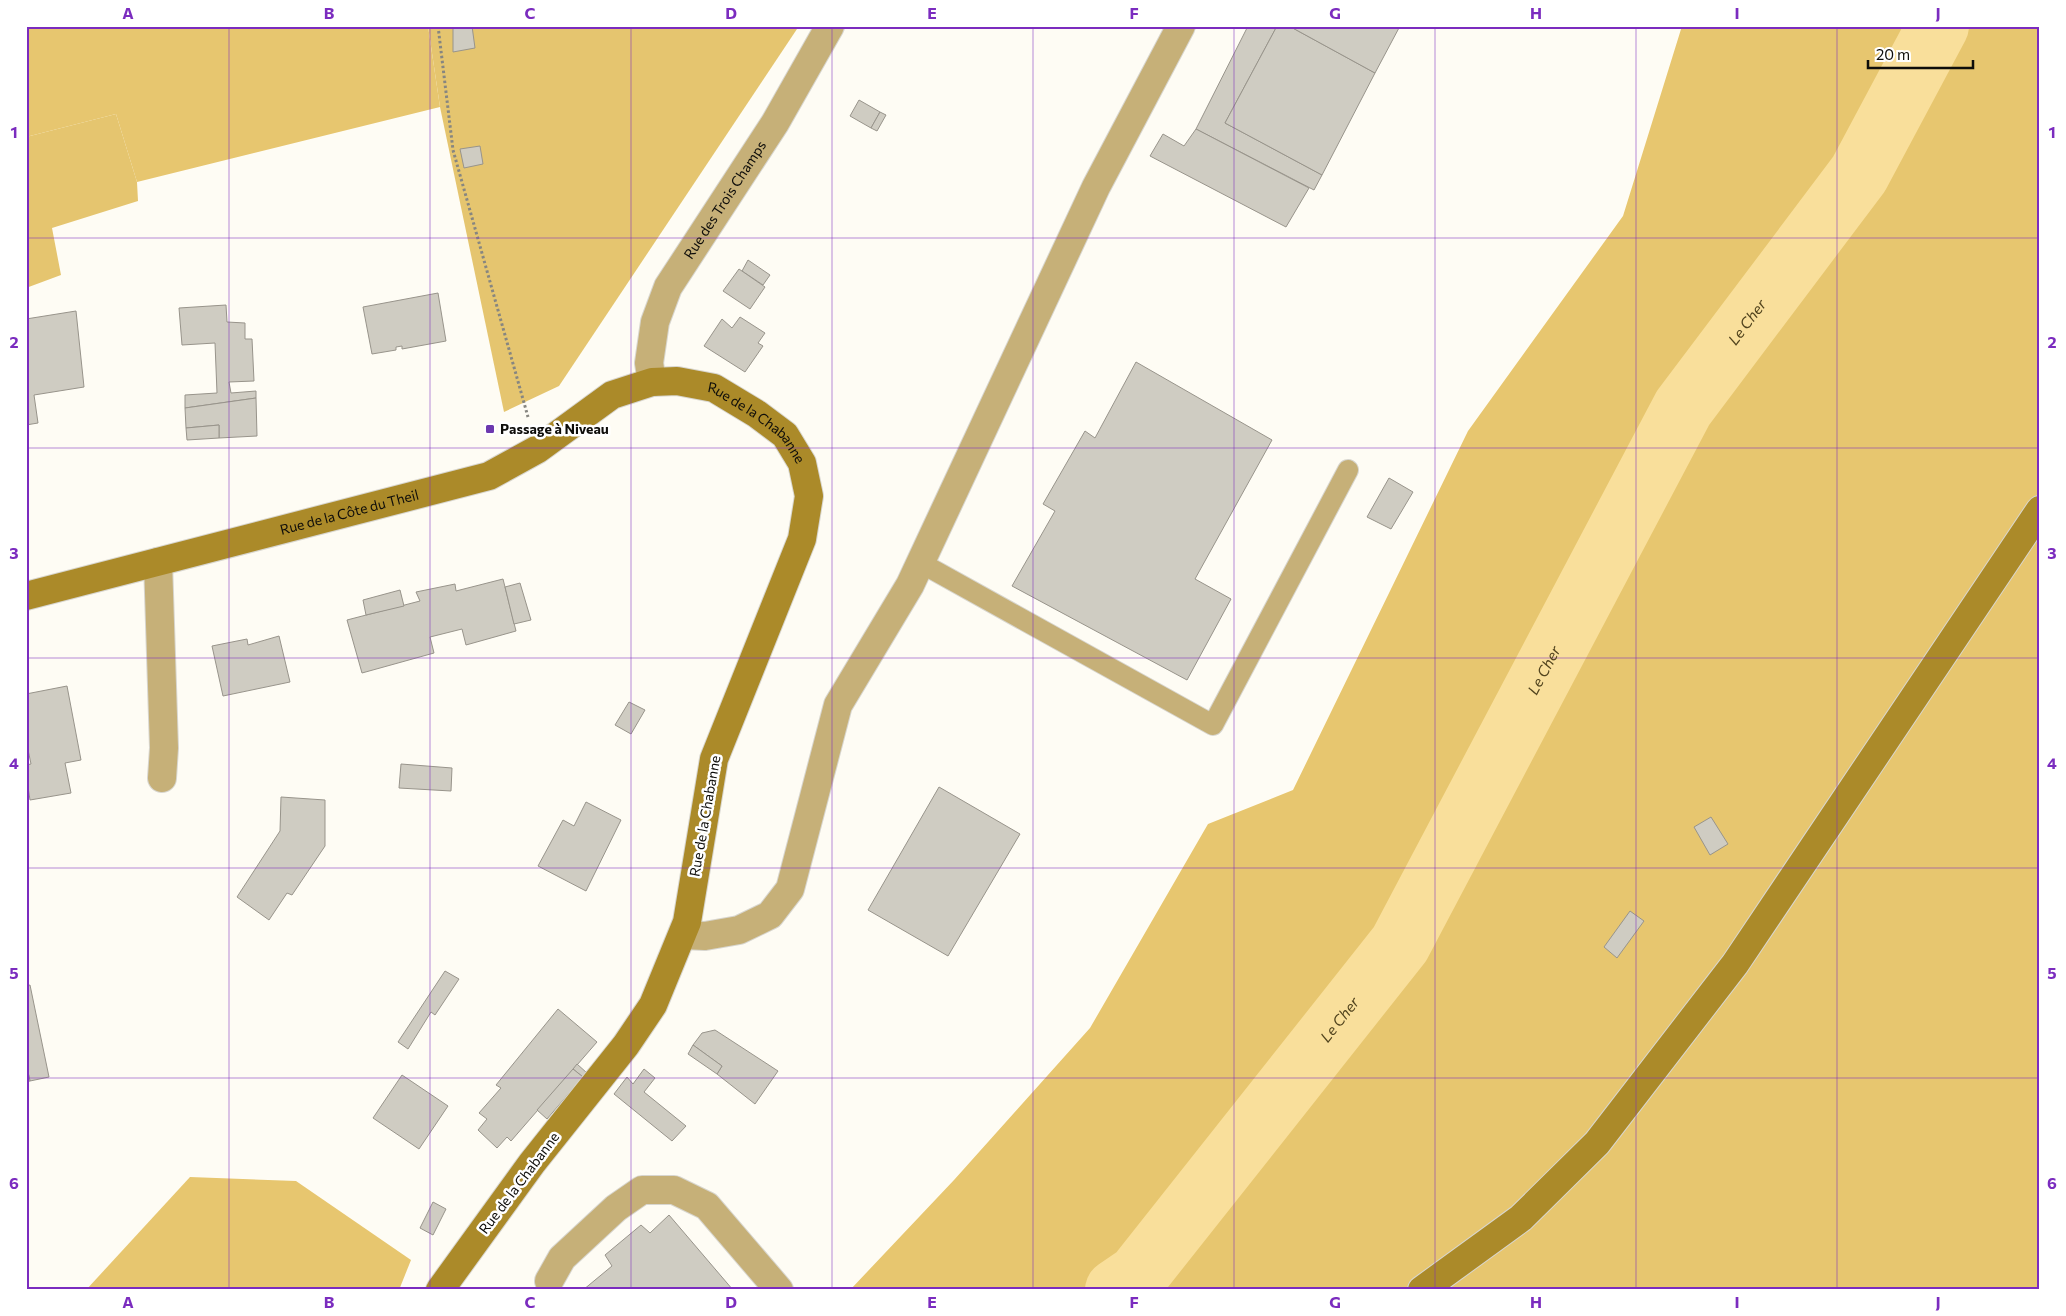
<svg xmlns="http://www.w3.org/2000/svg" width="2066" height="1316" font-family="Commissioner,sans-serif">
  <rect width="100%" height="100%" fill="#fefcf4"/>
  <g fill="#e5c56f">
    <polygon points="428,26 799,26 559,386 504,412 440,107"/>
    <polygon points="116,114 137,182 138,201 52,228 61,275 26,288 26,137"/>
  </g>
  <g fill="#e7c66f">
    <polygon points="26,26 428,26 440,107 137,182 116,114 26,137"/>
    <polygon points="1682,26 2040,26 2040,1290 850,1290 954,1180 1090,1028 1208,824 1293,790 1468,431 1623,216"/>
    <polygon points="190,1177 296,1181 411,1260 399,1290 86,1290"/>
  </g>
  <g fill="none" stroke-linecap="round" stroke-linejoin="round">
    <path stroke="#f9df9b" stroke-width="62" id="s1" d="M 1116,1290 L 1138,1275 L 1400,944 L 1683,408 L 1859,174 L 1938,26"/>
  </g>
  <g fill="#cfccc2" stroke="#98948b">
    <polygon points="472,26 475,48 453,52 453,27"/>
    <polygon points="1248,26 1277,26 1225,123 1322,175 1314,190 1196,129"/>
    <polygon points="1277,26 1289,26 1375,73 1322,175 1225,123"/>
    <polygon points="1289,26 1400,26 1375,73"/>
    <polygon points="859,100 880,112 871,128 850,116"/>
    <polygon points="880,112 886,115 877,131 871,128"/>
    <polygon points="1196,129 1309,188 1286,227 1150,156 1163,134 1184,146"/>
    <polygon points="480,146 483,164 464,168 460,149"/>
    <polygon points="748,260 770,275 763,285 742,271"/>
    <polygon points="739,269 765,287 750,309 723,291"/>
    <polygon points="438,293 446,341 402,349 402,346 396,347 396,350 372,354 363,307"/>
    <polygon points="226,305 227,322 245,323 245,339 252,339 254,381 229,382 231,393 256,391 256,398 185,408 185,395 217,393 215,343 182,345 179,308"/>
    <polygon points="76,311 84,387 34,395 38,423 26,425 26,319"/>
    <polygon points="740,317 765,333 758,343 763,346 745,372 704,346 722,319 732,328"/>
    <polygon points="1136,362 1272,440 1195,579 1231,599 1187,680 1012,586 1055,511 1043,504 1085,431 1095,438"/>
    <polygon points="256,398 257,436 219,438 219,425 186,428 185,408"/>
    <polygon points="219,425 219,438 187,440 186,428"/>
    <polygon points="1389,478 1413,492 1391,529 1367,517"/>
    <polygon points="503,579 516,631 466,645 462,629 430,637 434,653 362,673 347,620 420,601 416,592 455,584 456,591"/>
    <polygon points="520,583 531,620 514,624 505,587"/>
    <polygon points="400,590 404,606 366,615 363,600"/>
    <polygon points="279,636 290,682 223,696 212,646 247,639 248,645"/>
    <polygon points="67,686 81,760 65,763 71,793 30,800 26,774 26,765 31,764 26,740 26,694"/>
    <polygon points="629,702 645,710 631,734 615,725"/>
    <polygon points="401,764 452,768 451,791 399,788"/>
    <polygon points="939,787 1020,834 948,956 868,910"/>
    <polygon points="281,797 325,800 325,846 292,895 287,893 269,920 237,897 280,831"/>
    <polygon points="586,802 621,820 586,891 538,866 563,820 574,826"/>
    <polygon points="1711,817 1728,844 1710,855 1694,827"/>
    <polygon points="1630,911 1644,921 1617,958 1604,947"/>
    <polygon points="445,971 459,979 435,1015 431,1012 408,1049 398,1042"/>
    <polygon points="30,985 49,1077 30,1081 26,1063 26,986"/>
    <polygon points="558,1009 597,1042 511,1141 507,1137 497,1148 478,1130 487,1119 479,1113 501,1088 496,1085"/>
    <polygon points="715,1030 778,1071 755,1104 717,1074 722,1066 693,1045 702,1033"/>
    <polygon points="693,1045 722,1066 717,1074 688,1054"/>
    <polygon points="26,1063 30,1081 26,1082"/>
    <polygon points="577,1064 587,1073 583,1077 573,1069"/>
    <polygon points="573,1069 583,1077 547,1119 537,1110"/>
    <polygon points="644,1069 655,1078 644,1092 686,1126 672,1141 614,1094 627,1077 633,1084"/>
    <polygon points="402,1075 448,1106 419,1149 373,1118"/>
    <polygon points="433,1202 446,1209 433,1235 420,1228"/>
    <polygon points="669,1215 733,1290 583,1290 612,1266 605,1255 641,1225 650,1233"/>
  </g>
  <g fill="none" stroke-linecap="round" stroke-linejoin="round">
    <g stroke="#d8d6cf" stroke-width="22">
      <polyline id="lane" points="921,563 1213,725 1348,470"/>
    </g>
    <g stroke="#d8d6cf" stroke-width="30">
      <g id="street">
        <path id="s2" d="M 652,382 L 649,363 L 655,322 L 668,287 L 775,123 L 830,26"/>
        <polyline points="158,562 164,748 162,778"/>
        <polyline points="683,935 705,936 739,930 770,915 790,889 838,705 910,585 1096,187 1181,26"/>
        <polyline points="549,1281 562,1258 616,1208 642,1190 674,1190 707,1206 779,1290"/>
      </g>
    </g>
    <g stroke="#d8d6cf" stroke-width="30">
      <g id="secondary">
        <path id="s3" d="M 26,596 L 489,476 L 538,449 L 612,395 L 652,382 L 677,381 L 714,388 L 757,414 L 785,435 L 802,463 L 809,496 L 802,539 L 714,759 L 687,922 L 653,1005 L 626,1045 L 532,1163 L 440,1290"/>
        <polyline points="1422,1290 1521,1218 1597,1143 1735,964 2040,510"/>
      </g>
    </g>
    <polyline stroke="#878680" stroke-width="3" stroke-dasharray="2.5 2.5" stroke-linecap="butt" points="438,26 453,150 528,417"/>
    <use href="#lane" stroke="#c6b078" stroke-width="20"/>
    <use href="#street" stroke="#c6b078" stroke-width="28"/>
    <use href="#secondary" stroke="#ab8a29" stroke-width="28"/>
  </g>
  <path fill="none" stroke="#7b2cbf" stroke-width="1" stroke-opacity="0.55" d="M 229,26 L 229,1290M 430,26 L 430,1290M 631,26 L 631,1290M 832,26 L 832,1290M 1033,26 L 1033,1290M 1234,26 L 1234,1290M 1435,26 L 1435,1290M 1636,26 L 1636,1290M 1837,26 L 1837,1290M 26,238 L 2040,238M 26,448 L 2040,448M 26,658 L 2040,658M 26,868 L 2040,868M 26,1078 L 2040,1078"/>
  <rect fill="#6c38af" stroke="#fff" stroke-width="2" x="485" y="424" width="10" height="10" rx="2.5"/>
  <g text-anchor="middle" stroke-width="5" stroke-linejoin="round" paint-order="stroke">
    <g font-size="14" fill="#0e0d0a" stroke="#fff">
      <text dy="5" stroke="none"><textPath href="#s2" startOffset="202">Rue des Trois Champs</textPath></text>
      <text dy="5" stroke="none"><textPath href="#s3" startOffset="786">Rue de la Chabanne</textPath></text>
      <text dy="5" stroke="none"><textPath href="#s3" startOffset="334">Rue de la Côte du Theil</textPath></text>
      <text transform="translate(705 816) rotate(-80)" y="5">Rue de la Chabanne</text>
      <text transform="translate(519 1183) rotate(-53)" y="5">Rue de la Chabanne</text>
    </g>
    <g font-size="14" font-weight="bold" fill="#0e0d0a" stroke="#fff" text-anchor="start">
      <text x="500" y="434">Passage à Niveau</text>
    </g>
    <g font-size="15" font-style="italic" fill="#52441e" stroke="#fff">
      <text dy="5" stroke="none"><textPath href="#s1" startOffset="1162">Le Cher</textPath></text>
      <text dy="5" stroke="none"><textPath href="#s1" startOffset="758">Le Cher</textPath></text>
      <text dy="5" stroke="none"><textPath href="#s1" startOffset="352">Le Cher</textPath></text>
    </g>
  </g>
  <rect width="2066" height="1316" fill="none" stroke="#ffffff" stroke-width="55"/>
  <path d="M1868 60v8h105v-8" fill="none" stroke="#0e0d0a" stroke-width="2.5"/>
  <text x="1876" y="60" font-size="15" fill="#0e0d0a" stroke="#ffffff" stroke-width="4" paint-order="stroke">20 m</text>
  <rect x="28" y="28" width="2010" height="1260" fill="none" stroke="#7b2cbf" stroke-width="2"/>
  <g font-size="16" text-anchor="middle" font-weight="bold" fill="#7b2cbf">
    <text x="128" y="19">A</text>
    <text x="329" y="19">B</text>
    <text x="530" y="19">C</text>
    <text x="731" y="19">D</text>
    <text x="932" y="19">E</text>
    <text x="1134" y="19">F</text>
    <text x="1335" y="19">G</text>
    <text x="1536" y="19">H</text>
    <text x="1737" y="19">I</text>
    <text x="1938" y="19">J</text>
    <text x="14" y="138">1</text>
    <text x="2052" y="138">1</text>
    <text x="14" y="348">2</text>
    <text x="2052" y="348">2</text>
    <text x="14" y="559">3</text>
    <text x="2052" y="559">3</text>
    <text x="14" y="769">4</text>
    <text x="2052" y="769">4</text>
    <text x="14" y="979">5</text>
    <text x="2052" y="979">5</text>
    <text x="14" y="1189">6</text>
    <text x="2052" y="1189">6</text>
    <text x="128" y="1308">A</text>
    <text x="329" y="1308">B</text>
    <text x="530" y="1308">C</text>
    <text x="731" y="1308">D</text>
    <text x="932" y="1308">E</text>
    <text x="1134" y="1308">F</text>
    <text x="1335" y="1308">G</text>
    <text x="1536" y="1308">H</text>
    <text x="1737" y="1308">I</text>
    <text x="1938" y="1308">J</text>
  </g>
</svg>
